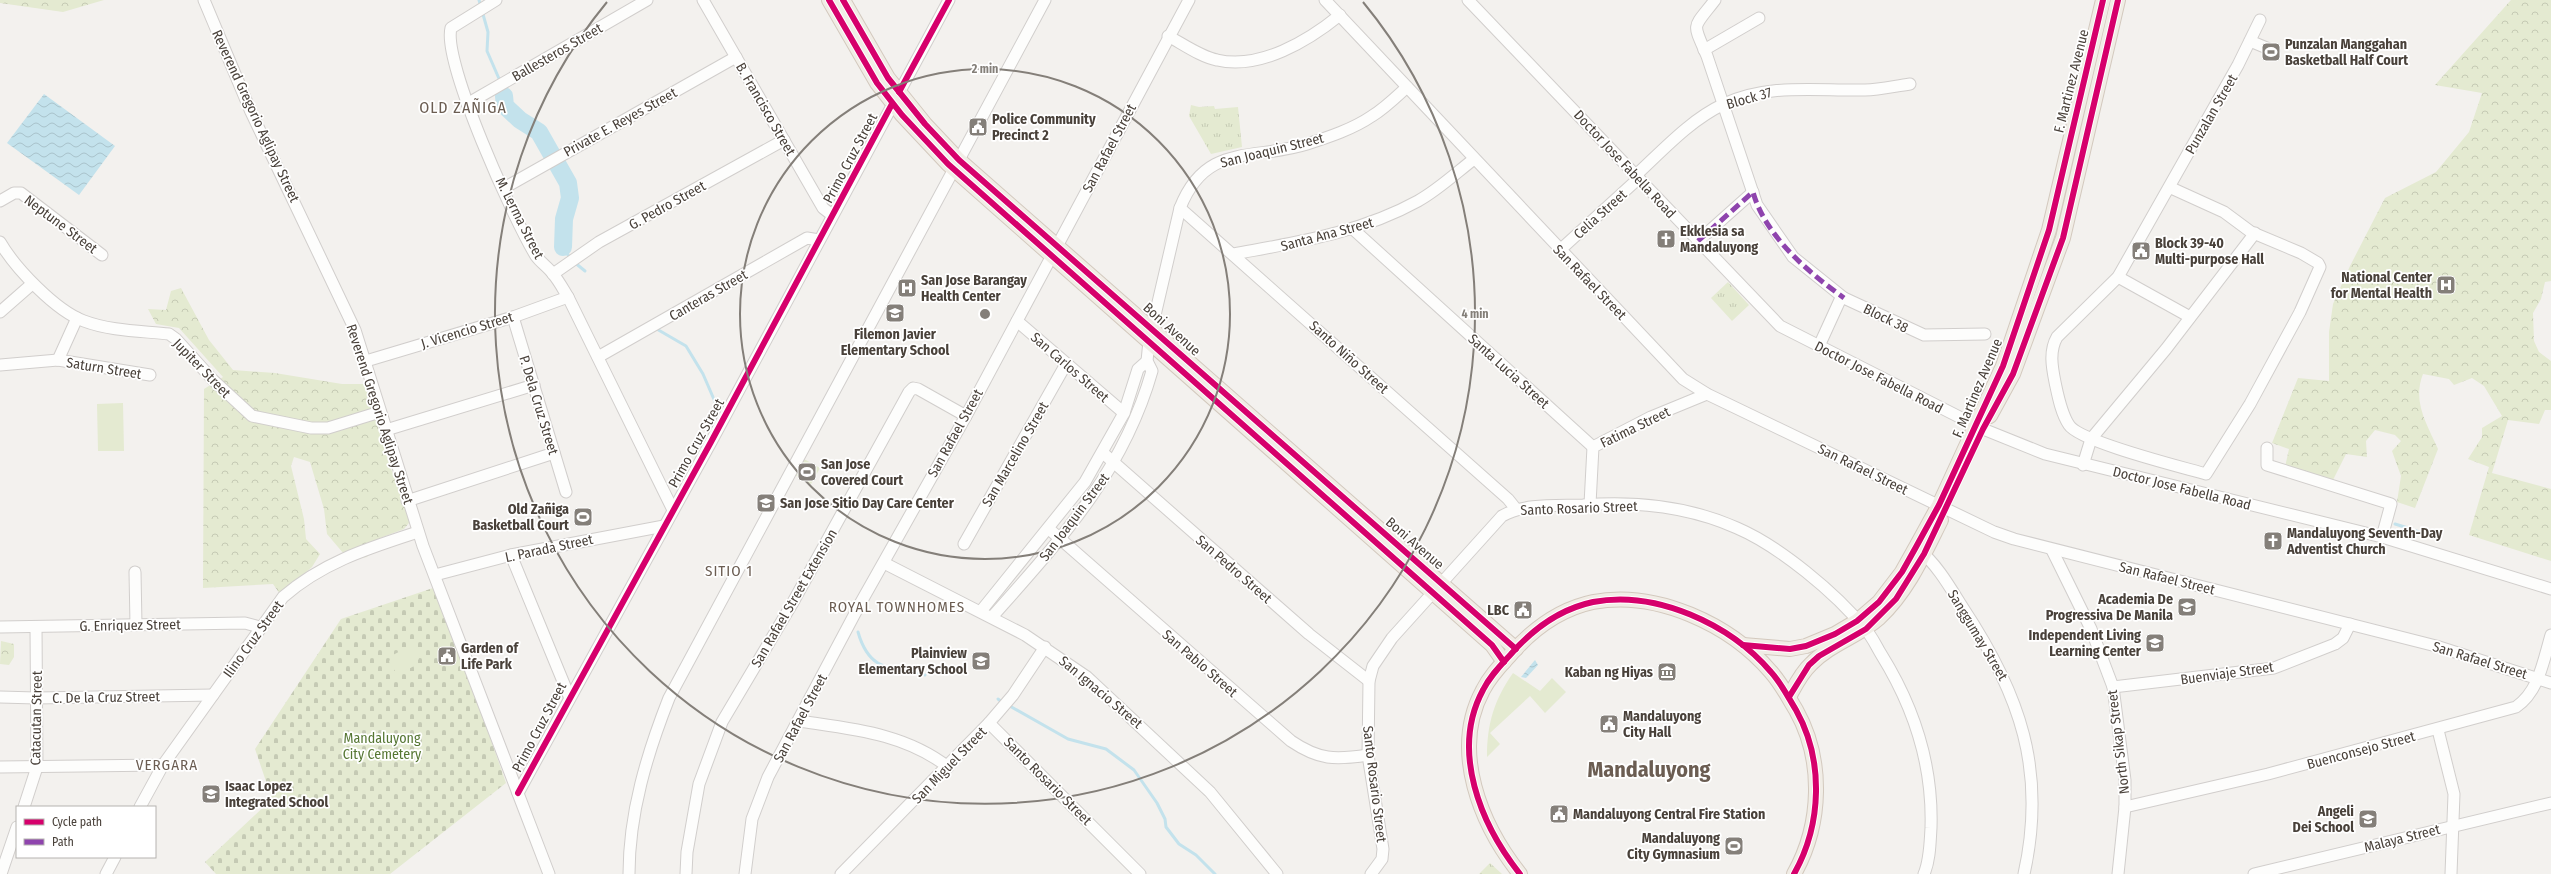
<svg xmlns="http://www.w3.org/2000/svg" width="2551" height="874" font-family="'Fira Sans Condensed',sans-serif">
  <defs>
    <pattern id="grass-tufts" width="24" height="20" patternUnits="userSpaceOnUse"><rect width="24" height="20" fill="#e4ead1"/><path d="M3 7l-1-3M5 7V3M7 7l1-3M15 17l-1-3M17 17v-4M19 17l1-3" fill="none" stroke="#c5cab4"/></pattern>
    <pattern id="forest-crowns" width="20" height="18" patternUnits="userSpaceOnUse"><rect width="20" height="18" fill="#e4ead1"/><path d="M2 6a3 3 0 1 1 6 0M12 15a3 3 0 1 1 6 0" fill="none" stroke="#c5cab4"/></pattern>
    <pattern id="cemetery-stones" width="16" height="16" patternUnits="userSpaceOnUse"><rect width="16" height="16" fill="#e4ead1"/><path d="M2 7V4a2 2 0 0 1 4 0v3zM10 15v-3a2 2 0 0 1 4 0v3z" fill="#c5cab4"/></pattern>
    <pattern id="water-waves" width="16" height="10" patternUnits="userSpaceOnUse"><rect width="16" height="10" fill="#c3e2ec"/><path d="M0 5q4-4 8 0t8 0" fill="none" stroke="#a9c3cb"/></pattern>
  </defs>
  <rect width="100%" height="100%" fill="#f3f1ee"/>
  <g fill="url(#grass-tufts)">
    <polygon points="1191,105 1199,107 1214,106 1215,109 1238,107 1242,147 1211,154 1189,116"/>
    <polygon points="1728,282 1749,305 1732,321 1711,298"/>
    <polygon points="1490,863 1502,874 1479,874"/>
  </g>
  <g fill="url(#forest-crowns)">
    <polygon points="0,0 104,0 63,12 0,3"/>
    <path d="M 2511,0 L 2551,0 L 2551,281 L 2545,282 L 2541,299 L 2533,313 L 2534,341 L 2539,352 L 2551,361 L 2551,410 L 2545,410 L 2539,424 L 2508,420 L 2492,473 L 2551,489 L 2551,561 L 2469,535 L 2489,467 L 2468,459 L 2482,437 L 2482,428 L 2502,416 L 2484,386 L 2472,378 L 2454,385 L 2449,379 L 2423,374 C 2412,402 2427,424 2438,449 L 2415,508 L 2397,502 L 2401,476 L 2392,451 L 2401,441 L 2395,435 L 2375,430 L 2366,441 L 2367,457 L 2346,454 L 2332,482 L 2285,467 L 2289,449 L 2272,443 L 2298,378 L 2329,381 L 2329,332 L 2333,304 L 2350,266 L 2385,198 L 2436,172 L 2469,132 L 2482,93 L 2435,85 Z"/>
    <path d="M 181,288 L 209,340 L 233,370 L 275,373 L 342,384 L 367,384 C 378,431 390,476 413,518 L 404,529 L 380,538 L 367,557 L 349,560 L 327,534 L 324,509 L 310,462 L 294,457 L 291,466 L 304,519 L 306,539 L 320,554 L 312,567 L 280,594 L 273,584 L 203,588 L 204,389 L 223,377 L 179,328 L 156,324 L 148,309 L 166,310 L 171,291 Z"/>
    <polygon points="1,641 14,644 14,657 9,665 0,664"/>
  </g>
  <polygon fill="url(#cemetery-stones)" points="433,588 475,694 506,783 390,874 216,874 205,862 272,799 255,749 341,619"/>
  <g fill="#e4ead1">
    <polygon points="123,403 124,451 98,451 97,404"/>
    <polygon points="804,459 820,468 811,484 795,475"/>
    <path d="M 408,647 L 414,648 L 419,653 C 421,665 406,673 395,671 L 389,662 L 391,656 Z"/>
    <path d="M 1513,673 L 1540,691 L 1552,678 L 1566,692 L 1545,713 L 1530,696 L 1490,733 L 1500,744 L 1487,757 C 1487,724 1494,700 1513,673 Z"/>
  </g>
  <g fill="url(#water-waves)">
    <polygon points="44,94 115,146 79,195 7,143"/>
    <polygon points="1535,660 1538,665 1526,678 1521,677"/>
  </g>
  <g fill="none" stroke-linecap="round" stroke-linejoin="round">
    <g stroke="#c3e2ec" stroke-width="3">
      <polyline points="479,0 488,32 487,51 500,81"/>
      <polyline points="502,86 504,96"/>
      <polyline points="563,247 570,258"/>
      <polyline points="574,262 585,271"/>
      <polyline points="655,328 686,346 703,374 719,411"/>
      <polyline points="2395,524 2408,528"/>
      <polyline points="2416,531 2437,538"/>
      <path d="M 858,632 C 869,671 890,668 925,675"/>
      <polyline points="998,699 1003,703"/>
      <polyline points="1008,705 1068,739 1106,749 1134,770 1157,803 1165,819 1166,827 1179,844 1196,855 1215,874"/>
    </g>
    <polyline stroke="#c3e2ec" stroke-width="18" points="504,96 505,106 520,120 539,132 568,183 570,198 564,219 563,247"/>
    <g stroke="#d1cecc" stroke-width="13">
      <g id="minor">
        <polyline points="204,0 251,112 355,330 423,546 549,874"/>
        <path d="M 496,0 L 451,28 C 442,62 515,222 536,256 C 541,263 548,267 553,274 C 559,281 563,289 568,297 L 673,510"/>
        <polyline points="703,0 823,208 832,215"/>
        <polyline points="1325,0 1683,379 1707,394 1994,532 2014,539 2436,646 2551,683"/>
        <polyline points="1468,0 1780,326 1983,429 2045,454 2382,537 2551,589"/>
        <path d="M 1715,0 C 1692,30 1692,21 1707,56 L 1757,205 L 1793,257 L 1844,298"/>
        <path d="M 1168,36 C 1183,44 1201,57 1217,60 C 1260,70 1308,41 1340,15"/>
        <polyline points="2250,41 2274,51"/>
        <polyline points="1704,50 1759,18"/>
        <polyline points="467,104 647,0"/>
        <path d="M 1636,175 C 1663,150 1690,120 1724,104 C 1770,83 1816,91 1865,90 C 1880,90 1895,86 1910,84"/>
        <path d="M 2169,187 L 2224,212 L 2251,232 L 2301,253 L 2318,263 L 2320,267 L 2300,312 L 2250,404 L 2206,474 C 2182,467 2080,442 2069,425 C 2061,413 2058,396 2055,382 C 2052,367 2049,351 2057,337 L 2118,277 L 2238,65 L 2260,20"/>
        <polyline points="504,188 736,57"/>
        <polyline points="0,201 14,193 21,193 102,255"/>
        <polyline points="1180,208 1508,499 1516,509"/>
        <polyline points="1354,230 1593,447"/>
        <polyline points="1698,241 1753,192"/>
        <path d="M 0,242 C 15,268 56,311 84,321 C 110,331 142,331 169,334 L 176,339 L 213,380 L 252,416 L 311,428 L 328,428 L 380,412"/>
        <polyline points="1560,250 1639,178"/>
        <path d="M 1234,254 C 1298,242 1360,233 1418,201 C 1438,190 1456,173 1474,159"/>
        <polyline points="553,274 599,242 784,140"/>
        <polyline points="2118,277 2190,317"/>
        <polyline points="0,312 32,284"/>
        <polyline points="513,317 566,492"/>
        <polyline points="1017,321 1124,413"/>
        <polyline points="1819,346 1840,300 1844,298 1924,335 1985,334"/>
        <polyline points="598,357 807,238 819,240"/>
        <polyline points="58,360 77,318"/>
        <polyline points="366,361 513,317 568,297"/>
        <polyline points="0,365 58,360 150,375"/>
        <polyline points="386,430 534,385"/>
        <polyline points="2267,448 2267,465 2391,504 2382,537"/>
        <polyline points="1103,453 1309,634 1369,681"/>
        <polyline points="2083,465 2091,439 2166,349 2255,233"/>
        <polyline points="407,501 554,453"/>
        <polyline points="1590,504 1593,447 1651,417 1707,394"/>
        <path d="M 1049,529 L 1291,741 C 1319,760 1335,760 1368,755"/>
        <polyline points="964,544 1066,364"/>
        <path d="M 1919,550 C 1937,564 1951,589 1963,608 C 2020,694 2047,771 2024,874"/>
        <polyline points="2052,550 2091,629 2113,687 2125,780 2125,807 2118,874"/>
        <polyline points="511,555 569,696"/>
        <polyline points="884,563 1025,635 1087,677 1210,792 1277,874"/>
        <polyline points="135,572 136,625"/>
        <polyline points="435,575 511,555 664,526"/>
        <polyline points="981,611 1085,482 1124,413 1138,369 1147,361"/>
        <path d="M 992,617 C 1060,540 1123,473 1152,371 L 1147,361 L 1149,341 L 1180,208 C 1206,142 1253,161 1307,144 C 1329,137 1353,129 1372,116 C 1385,108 1396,97 1407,87"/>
        <polyline points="0,627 245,623 260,627"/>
        <polyline points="2113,687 2274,668 2335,644 2343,638 2350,624"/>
        <polyline points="0,697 36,698 213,695"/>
        <path d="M 799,721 C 852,729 904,733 948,767"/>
        <polyline points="989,723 1140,874"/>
        <polyline points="2438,730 2454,794 2451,874"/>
        <polyline points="0,767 163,765"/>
        <polyline points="518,793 711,442 949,0"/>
        <polyline points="24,807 37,767 36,627"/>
        <path d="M 140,807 L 163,765 L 283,597 C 323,562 369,548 418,532"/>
        <path d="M 2125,807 L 2268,774 L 2516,707 C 2539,691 2543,662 2551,635"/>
        <polyline points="1,874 17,827"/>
        <polyline points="106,874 115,857"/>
        <path d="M 629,874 C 629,813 647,754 669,698 L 1045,0"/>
        <polyline points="686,874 687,852 699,784 722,722 792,604 909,392 913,388 918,389 966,416"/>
        <polyline points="745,874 752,819 768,777 860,604 966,416 1189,0"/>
        <polyline points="841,874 989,723 1013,695 1045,647"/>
        <path d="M 1371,874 L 1382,859 L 1383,849 L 1368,755 L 1369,681 L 1373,666 L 1392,638 L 1502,516 C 1525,503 1557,506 1583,505 C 1635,501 1690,507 1737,528 C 1779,546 1836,593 1865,629 C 1872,636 1876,646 1881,654 C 1914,707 1933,766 1931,828 C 1930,843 1930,860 1924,874"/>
        <polyline points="2254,874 2551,803"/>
      </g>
    </g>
    <g stroke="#d3c9be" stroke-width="16">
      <g id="major">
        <polyline points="829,0 877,83 902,115 948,164 1492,645 1504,662"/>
        <polyline points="843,0 888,78 925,124 959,160 1516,649"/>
        <polyline points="1990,416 2013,374 2063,238 2118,0"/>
        <polyline points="1743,645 1790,649 1806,646 1835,634 1857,621 1879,602 1902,572 1916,547 1939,505 2003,366 2049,230 2103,0"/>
        <path d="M 1789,697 C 1795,686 1801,673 1811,664 C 1830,644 1859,636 1879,618 C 1908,591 1924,554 1941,520"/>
        <path d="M 1520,874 C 1481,825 1450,751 1483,690 C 1490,676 1500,666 1511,654 C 1532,630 1560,609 1593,602 C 1656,590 1730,624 1771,672 C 1781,683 1788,697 1796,710 C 1824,760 1822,824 1794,874"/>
      </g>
    </g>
    <use href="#minor" stroke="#fdfdfc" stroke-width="11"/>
    <use href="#major" stroke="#f1ede6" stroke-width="14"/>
    <path stroke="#8e44ad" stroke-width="5" stroke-dasharray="10 5" stroke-linecap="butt" d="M 1698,241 L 1753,192 C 1765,236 1808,272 1844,298"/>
    <g stroke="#fff" stroke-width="8">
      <g id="cycleway">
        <polyline points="829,0 877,83 902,115 948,164 1492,645 1504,662"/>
        <polyline points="843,0 888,78 925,124 959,160 1516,649"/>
        <polyline points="899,92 949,0"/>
        <polyline points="1743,645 1790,649 1806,646 1835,634 1857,621 1879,602 1902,572 1916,547 1939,505 2003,366 2049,230 2103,0"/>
        <polyline points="1789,697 1809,665 1819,656 1866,629 1896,599 1924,554 1983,429 2013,374 2063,238 2118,0"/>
        <polyline points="518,793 711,442 892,104"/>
        <path d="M 1520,874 C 1481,825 1450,751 1483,690 C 1490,676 1500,666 1511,654 C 1532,630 1560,609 1593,602 C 1656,590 1730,624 1771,672 C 1781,683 1788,697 1796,710 C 1824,760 1822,824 1794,874"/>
      </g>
    </g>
    <use href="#cycleway" stroke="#d6006c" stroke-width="6"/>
  </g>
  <g fill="none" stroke="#847f79" stroke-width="2">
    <circle cx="985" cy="314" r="245"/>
    <path d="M1363 2A490 490 0 1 1 607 2"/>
  </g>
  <defs>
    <g id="stadium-square" transform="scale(1)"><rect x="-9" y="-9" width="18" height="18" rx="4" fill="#847f79" stroke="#fff"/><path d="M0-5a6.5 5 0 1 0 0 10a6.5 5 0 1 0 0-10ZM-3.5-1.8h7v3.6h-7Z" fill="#fff"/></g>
    <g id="civic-square" transform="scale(1)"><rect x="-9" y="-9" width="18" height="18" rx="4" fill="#847f79" stroke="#fff"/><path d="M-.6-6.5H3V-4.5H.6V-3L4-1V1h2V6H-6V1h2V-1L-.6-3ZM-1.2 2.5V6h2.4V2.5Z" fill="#fff"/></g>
    <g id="church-square" transform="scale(1)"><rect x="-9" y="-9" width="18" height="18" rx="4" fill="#847f79" stroke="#fff"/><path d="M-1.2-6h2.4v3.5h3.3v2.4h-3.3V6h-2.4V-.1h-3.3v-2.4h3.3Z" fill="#fff"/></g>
    <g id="hospital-square" transform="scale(1)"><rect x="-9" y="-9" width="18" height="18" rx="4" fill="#847f79" stroke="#fff"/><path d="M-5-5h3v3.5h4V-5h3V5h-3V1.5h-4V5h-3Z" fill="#fff"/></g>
    <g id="school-square" transform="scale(1)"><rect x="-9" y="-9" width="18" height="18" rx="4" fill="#847f79" stroke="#fff"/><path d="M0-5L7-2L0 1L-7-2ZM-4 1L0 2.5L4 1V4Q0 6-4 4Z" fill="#fff"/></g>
    <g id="museum-square" transform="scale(1)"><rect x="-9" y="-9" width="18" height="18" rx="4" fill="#847f79" stroke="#fff"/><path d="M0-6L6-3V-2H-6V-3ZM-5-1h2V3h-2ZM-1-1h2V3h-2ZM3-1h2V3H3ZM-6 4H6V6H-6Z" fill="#fff"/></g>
  </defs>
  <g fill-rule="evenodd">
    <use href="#stadium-square" x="2271" y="52"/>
    <use href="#civic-square" x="978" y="127"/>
    <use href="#church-square" x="1666" y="239"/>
    <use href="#civic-square" x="2141" y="251"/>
    <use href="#hospital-square" x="2446" y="285"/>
    <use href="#hospital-square" x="907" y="288"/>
    <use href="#school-square" x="895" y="313"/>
    <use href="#stadium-square" x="807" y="472"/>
    <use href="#school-square" x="766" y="503"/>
    <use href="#stadium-square" x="583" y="517"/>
    <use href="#church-square" x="2273" y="541"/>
    <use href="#school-square" x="2187" y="607"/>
    <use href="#civic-square" x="1523" y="610"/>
    <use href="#school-square" x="2155" y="643"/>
    <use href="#civic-square" x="447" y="656"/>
    <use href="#school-square" x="981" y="661"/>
    <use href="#museum-square" x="1667" y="672"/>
    <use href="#civic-square" x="1609" y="724"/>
    <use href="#school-square" x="211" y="794"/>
    <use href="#civic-square" x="1559" y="814"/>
    <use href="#school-square" x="2368" y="819"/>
    <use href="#stadium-square" x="1734" y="846"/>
  </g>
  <g text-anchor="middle" stroke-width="3.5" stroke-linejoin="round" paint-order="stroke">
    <g font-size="14" font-weight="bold" fill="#49413a" stroke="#fff" text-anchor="start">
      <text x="2285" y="49">Punzalan Manggahan<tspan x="2285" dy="16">Basketball Half Court</tspan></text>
      <text x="992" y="124">Police Community<tspan x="992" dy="16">Precinct 2</tspan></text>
      <text x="1680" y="236">Ekklesia sa<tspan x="1680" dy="16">Mandaluyong</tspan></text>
      <text x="2155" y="248">Block 39-40<tspan x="2155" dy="16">Multi-purpose Hall</tspan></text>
      <text x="2432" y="282" text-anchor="end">National Center<tspan x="2432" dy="16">for Mental Health</tspan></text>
      <text x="921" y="285">San Jose Barangay<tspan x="921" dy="16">Health Center</tspan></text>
      <text x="895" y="339" text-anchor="middle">Filemon Javier<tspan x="895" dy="16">Elementary School</tspan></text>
      <text x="821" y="469">San Jose<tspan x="821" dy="16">Covered Court</tspan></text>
      <text x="780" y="508">San Jose Sitio Day Care Center</text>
      <text x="569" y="514" text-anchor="end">Old Zañiga<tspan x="569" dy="16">Basketball Court</tspan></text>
      <text x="2287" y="538">Mandaluyong Seventh-Day<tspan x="2287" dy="16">Adventist Church</tspan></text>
      <text x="2173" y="604" text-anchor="end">Academia De<tspan x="2173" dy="16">Progressiva De Manila</tspan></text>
      <text x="1509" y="615" text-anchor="end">LBC</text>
      <text x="2141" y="640" text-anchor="end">Independent Living<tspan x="2141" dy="16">Learning Center</tspan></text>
      <text x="461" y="653">Garden of<tspan x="461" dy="16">Life Park</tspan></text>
      <text x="967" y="658" text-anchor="end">Plainview<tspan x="967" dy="16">Elementary School</tspan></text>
      <text x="1653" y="677" text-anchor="end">Kaban ng Hiyas</text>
      <text x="1623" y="721">Mandaluyong<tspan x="1623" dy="16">City Hall</tspan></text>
      <text x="225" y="791">Isaac Lopez<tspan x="225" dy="16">Integrated School</tspan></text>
      <text x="2354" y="816" text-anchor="end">Angeli<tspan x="2354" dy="16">Dei School</tspan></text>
      <text x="1573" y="819">Mandaluyong Central Fire Station</text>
      <text x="1720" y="843" text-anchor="end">Mandaluyong<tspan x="1720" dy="16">City Gymnasium</tspan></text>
    </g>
    <g font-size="14" fill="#49413a" stroke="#fff">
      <text transform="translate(557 52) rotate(-30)" y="5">Ballesteros Street</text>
      <text transform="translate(2071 81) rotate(-76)" y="5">F. Martinez Avenue</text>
      <text transform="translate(1749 98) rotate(-16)" y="5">Block 37</text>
      <text transform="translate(766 109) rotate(60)" y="5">B. Francisco Street</text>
      <text transform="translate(2211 114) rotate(-60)" y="5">Punzalan Street</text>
      <text transform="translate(256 116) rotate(65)" y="5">Reverend Gregorio Aglipay Street</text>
      <text transform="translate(620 122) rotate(-29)" y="5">Private E. Reyes Street</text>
      <text transform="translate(1109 148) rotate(-62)" y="5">San Rafael Street</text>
      <text transform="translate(1272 150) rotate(-14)" y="5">San Joaquin Street</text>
      <text transform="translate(850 158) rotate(-62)" y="5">Primo Cruz Street</text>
      <text transform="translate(1625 164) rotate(47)" y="5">Doctor Jose Fabella Road</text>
      <text transform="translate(667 205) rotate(-29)" y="5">G. Pedro Street</text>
      <text transform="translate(1600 214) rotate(-42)" y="5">Celia Street</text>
      <text transform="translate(520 218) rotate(63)" y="5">M. Lerma Street</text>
      <text transform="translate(61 224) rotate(37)" y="5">Neptune Street</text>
      <text transform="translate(1327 234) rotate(-15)" y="5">Santa Ana Street</text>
      <text transform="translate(1590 282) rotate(46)" y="5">San Rafael Street</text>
      <text transform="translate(708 295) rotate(-30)" y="5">Canteras Street</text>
      <text transform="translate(1886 318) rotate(26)" y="5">Block 38</text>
      <text transform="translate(1172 329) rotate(42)" y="5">Boni Avenue</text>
      <text transform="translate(467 330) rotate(-17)" y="5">J. Vicencio Street</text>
      <text transform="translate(1349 357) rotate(42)" y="5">Santo Niño Street</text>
      <text transform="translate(1070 367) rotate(41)" y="5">San Carlos Street</text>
      <text transform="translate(104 368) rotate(9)" y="5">Saturn Street</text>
      <text transform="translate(202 368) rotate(46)" y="5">Jupiter Street</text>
      <text transform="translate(1509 371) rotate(42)" y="5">Santa Lucia Street</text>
      <text transform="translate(1879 377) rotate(27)" y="5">Doctor Jose Fabella Road</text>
      <text transform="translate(1977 388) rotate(-67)" y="5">F. Martinez Avenue</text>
      <text transform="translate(539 405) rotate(73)" y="5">P. Dela Cruz Street</text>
      <text transform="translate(380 414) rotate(72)" y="5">Reverend Gregorio Aglipay Street</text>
      <text transform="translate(1635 427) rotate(-26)" y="5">Fatima Street</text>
      <text transform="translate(955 433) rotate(-61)" y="5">San Rafael Street</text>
      <text transform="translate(696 443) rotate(-61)" y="5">Primo Cruz Street</text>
      <text transform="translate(1015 454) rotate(-60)" y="5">San Marcelino Street</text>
      <text transform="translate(1863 469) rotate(26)" y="5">San Rafael Street</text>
      <text transform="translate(2182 488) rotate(14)" y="5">Doctor Jose Fabella Road</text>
      <text transform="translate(1579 508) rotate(-2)" y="5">Santo Rosario Street</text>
      <text transform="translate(1074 517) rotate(-53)" y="5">San Joaquin Street</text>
      <text transform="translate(1415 543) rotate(41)" y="5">Boni Avenue</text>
      <text transform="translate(549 548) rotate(-12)" y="5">L. Parada Street</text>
      <text transform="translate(1234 569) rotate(41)" y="5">San Pedro Street</text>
      <text transform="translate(2167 578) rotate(14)" y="5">San Rafael Street</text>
      <text transform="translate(794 598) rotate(-60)" y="5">San Rafael Street Extension</text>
      <text transform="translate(130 625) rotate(-1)" y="5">G. Enriquez Street</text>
      <text transform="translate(1978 635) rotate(59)" y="5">Sanggumay Street</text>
      <text transform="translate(253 639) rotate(-54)" y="5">Ilino Cruz Street</text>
      <text transform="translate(2480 660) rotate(17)" y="5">San Rafael Street</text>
      <text transform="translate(1200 663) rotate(41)" y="5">San Pablo Street</text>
      <text transform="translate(2227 673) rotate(-8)" y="5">Buenviaje Street</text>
      <text transform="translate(1101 692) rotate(40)" y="5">San Ignacio Street</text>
      <text transform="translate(106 697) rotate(-1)" y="5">C. De la Cruz Street</text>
      <text transform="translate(36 718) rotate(-89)" y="5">Catacutan Street</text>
      <text transform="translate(800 718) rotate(-62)" y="5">San Rafael Street</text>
      <text transform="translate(539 727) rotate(-62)" y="5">Primo Cruz Street</text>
      <text transform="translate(2118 742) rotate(-97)" y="5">North Sikap Street</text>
      <text transform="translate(2361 750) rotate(-15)" y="5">Buenconsejo Street</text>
      <text transform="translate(949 765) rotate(-46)" y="5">San Miguel Street</text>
      <text transform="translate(1048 781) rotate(45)" y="5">Santo Rosario Street</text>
      <text transform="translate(1375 784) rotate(83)" y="5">Santo Rosario Street</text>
      <text transform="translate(2402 838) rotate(-14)" y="5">Malaya Street</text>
    </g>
    <g font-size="14" fill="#557632" stroke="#fff">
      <text x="382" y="743">Mandaluyong<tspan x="382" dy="16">City Cemetery</tspan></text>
    </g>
    <g font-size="15" letter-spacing="1" fill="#6b5d52" stroke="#fff">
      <text x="729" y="576">SITIO 1</text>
      <text x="897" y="612">ROYAL TOWNHOMES</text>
      <text x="167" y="770">VERGARA</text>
    </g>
    <g font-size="16" letter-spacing="1" fill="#6b5d52" stroke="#fff">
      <text x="463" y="113">OLD ZAÑIGA</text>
    </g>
    <g font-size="22" font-weight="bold" fill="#6b5d52" stroke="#fff">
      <text x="1649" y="777">Mandaluyong</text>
    </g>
  </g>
  <circle cx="985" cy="314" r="6" fill="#847f79" stroke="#fff" stroke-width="2"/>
  <g font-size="12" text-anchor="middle" font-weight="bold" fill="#847f79" stroke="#fff" stroke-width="3.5" stroke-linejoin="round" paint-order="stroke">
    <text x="985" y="73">2 min</text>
    <text x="1475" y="318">4 min</text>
  </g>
  <rect x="16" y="806" width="140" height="52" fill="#ffffff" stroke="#b6b3b0"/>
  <rect x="24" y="819" width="20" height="6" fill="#d6006c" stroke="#b6b3b0"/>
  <text x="52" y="826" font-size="12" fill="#49413a">Cycle path</text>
  <rect x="24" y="839" width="20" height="6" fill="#8e44ad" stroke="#b6b3b0"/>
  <text x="52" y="846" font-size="12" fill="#49413a">Path</text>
</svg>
